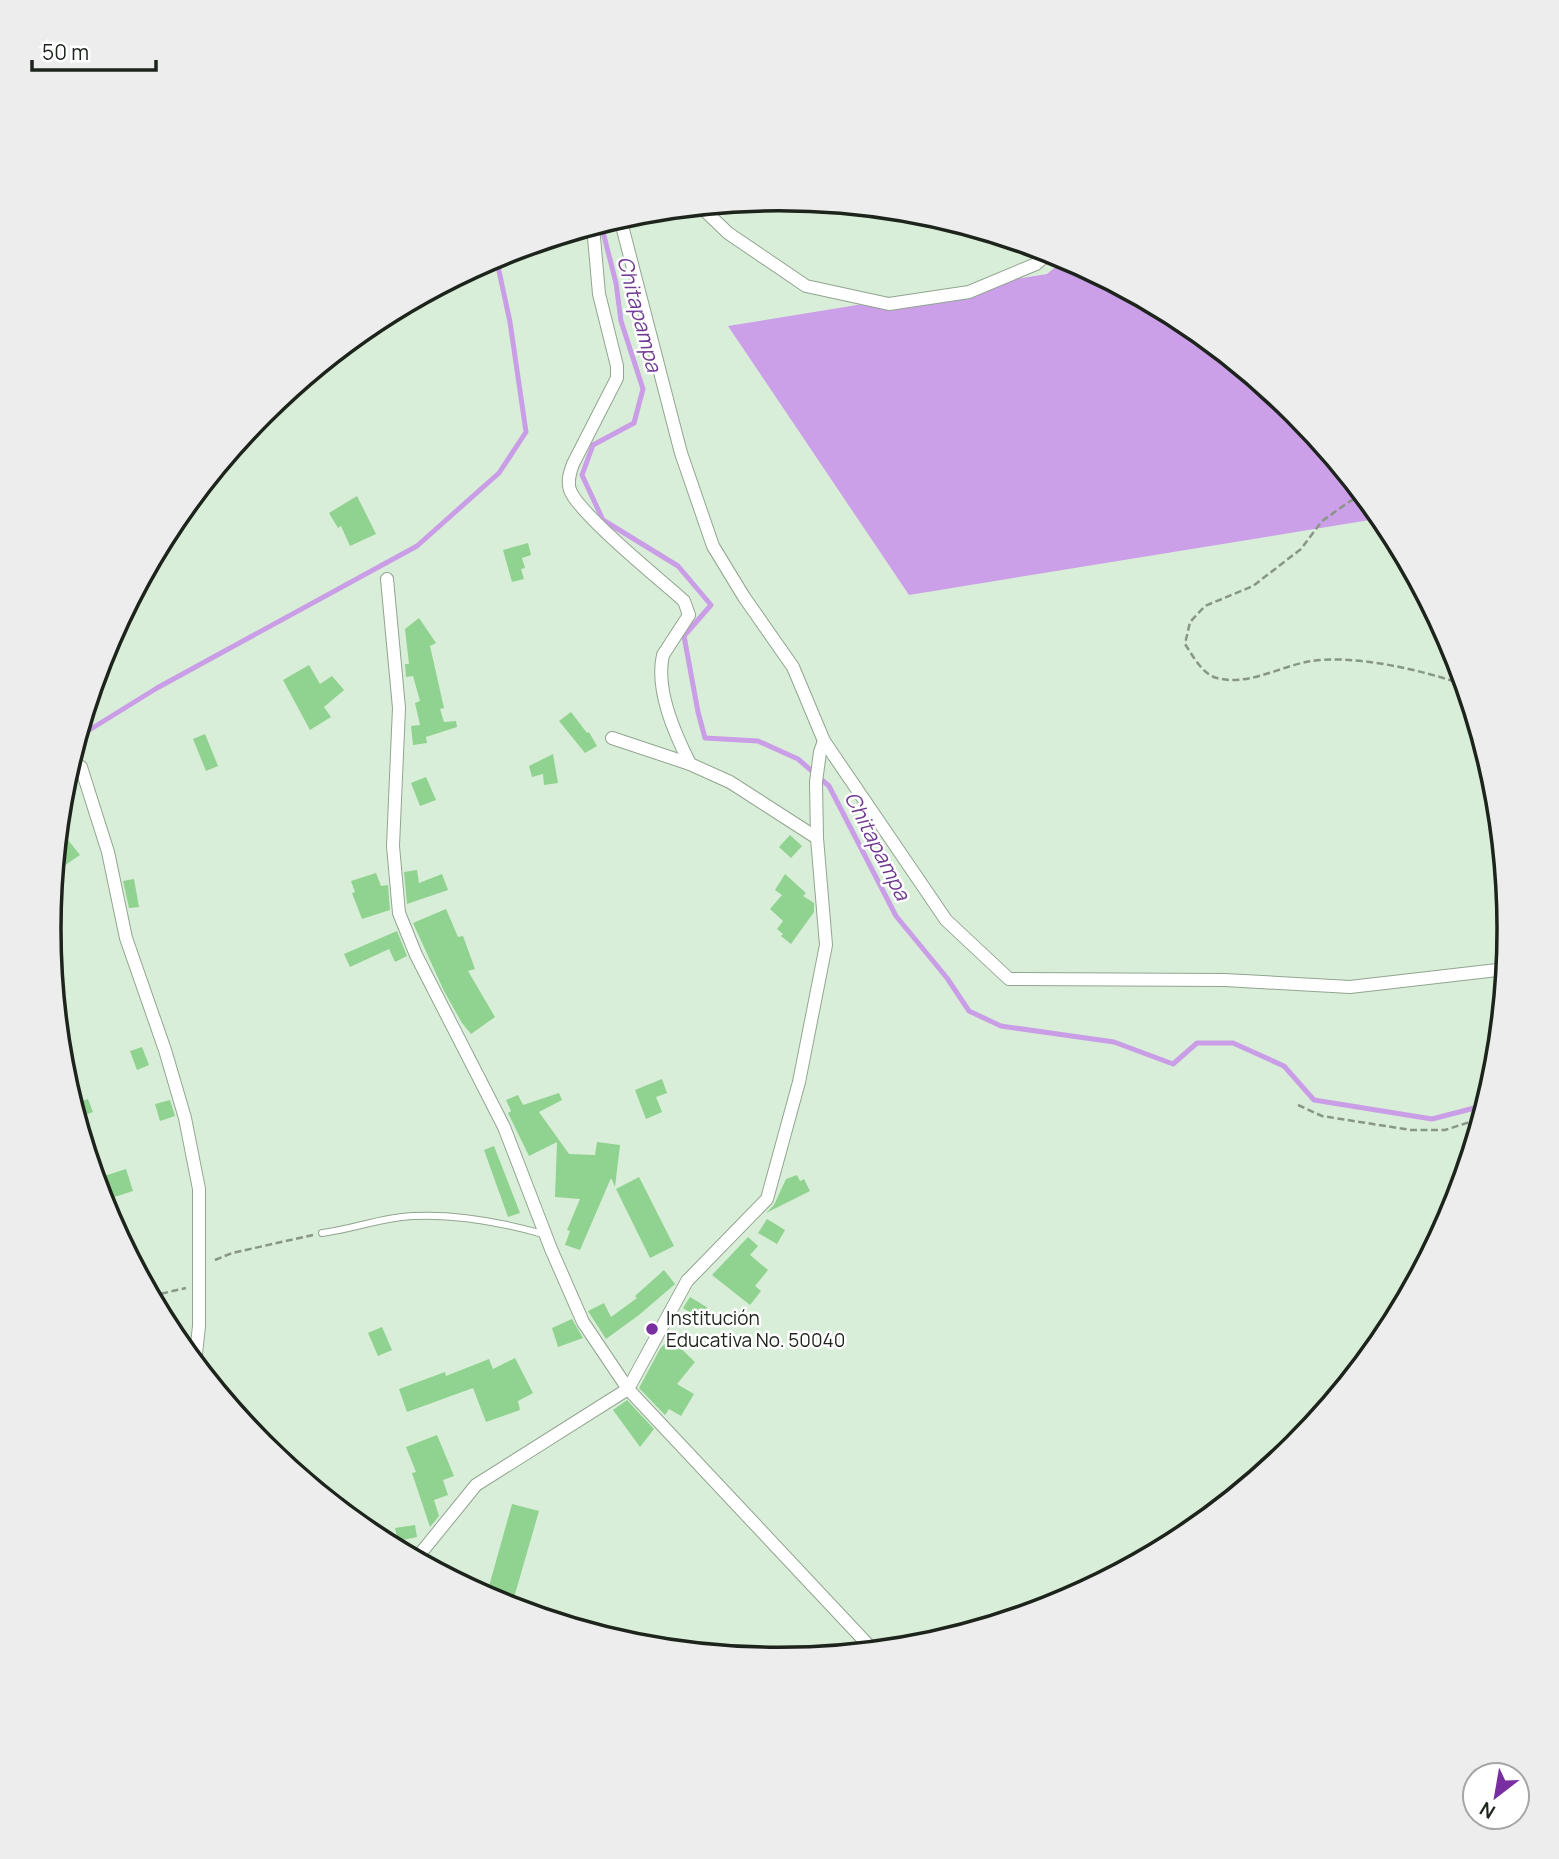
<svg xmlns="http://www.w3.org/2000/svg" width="1559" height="1859" font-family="Manrope,sans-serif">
  <rect width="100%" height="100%" fill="#d9eed8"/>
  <polygon fill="#cc9fe9" points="1066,258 1186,322 1296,413 1382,518 909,595 728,326 1047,274"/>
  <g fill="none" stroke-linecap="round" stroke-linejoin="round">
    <g stroke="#ca9de7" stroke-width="5">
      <polyline points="601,224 616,283 621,321 643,389 634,423 593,445 582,475 603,520 678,566 711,605 684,636 698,712 705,738 758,741 798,759 829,786 896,916 947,978 969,1011 1001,1026 1114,1042 1173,1064 1197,1043 1233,1043 1284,1066 1314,1100 1432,1119 1486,1105"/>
      <polyline points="78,737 157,688 417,546 499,473 526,432 510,322 496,257"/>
    </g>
  </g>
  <g fill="#90d28f">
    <polygon points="357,496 376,534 350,546 341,526 338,528 329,513"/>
    <polygon points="528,543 531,555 522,558 525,568 521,569 524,579 512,582 503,550"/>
    <polygon points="419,618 436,643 430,646 444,708 440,709 444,722 456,721 457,727 426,737 427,743 413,745 411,726 420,725 415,703 420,701 413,676 406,677 405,664 409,664 405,629"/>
    <polygon points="309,665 320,684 332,676 344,690 324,707 331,717 310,730 283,680"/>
    <polygon points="571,712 587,733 589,732 597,746 585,753 559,721"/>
    <polygon points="205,734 218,766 206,771 193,739"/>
    <polygon points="553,754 558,783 544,785 543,774 532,777 529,766"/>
    <polygon points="426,777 436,800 420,806 411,783"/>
    <polygon points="64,835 80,855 55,872 58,841"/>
    <polygon points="790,835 802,846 791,858 779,847"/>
    <polygon points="417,870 419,883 442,874 448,890 407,904 404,872"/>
    <polygon points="376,873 381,886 388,885 390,910 362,919 352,893 355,892 351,881"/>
    <polygon points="785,874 806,893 803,896 814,903 814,912 791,944 781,936 783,934 777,929 783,921 770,909 782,895 775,890"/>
    <polygon points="134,879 139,907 129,908 123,881"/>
    <polygon points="446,909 458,937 463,936 475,969 468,971 495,1017 471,1034 462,1023 444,991 413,923"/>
    <polygon points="397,931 407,956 395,962 389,949 350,967 344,954"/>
    <polygon points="142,1047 149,1065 137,1070 130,1051"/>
    <polygon points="662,1079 667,1093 656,1097 662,1112 646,1119 635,1090"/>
    <polygon points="559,1093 562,1100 539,1112 569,1154 595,1155 597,1142 620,1145 615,1187 611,1178 580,1250 565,1245 570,1231 567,1230 580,1199 555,1197 557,1142 529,1156 508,1113 511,1111 506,1100 518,1095 523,1105"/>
    <polygon points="88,1099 93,1112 77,1118 73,1104"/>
    <polygon points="170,1100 175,1116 160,1121 155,1104"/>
    <polygon points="494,1146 520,1213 508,1217 484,1150"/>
    <polygon points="126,1169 133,1191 102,1201 95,1179"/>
    <polygon points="797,1175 800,1181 804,1179 810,1191 766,1213 774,1205 786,1179"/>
    <polygon points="639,1177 674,1246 650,1258 616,1189"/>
    <polygon points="767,1219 785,1230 777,1244 758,1233"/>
    <polygon points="748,1237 758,1246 750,1255 768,1270 755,1286 761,1291 750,1305 712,1275"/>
    <polygon points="664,1270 675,1284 639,1315 606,1339 588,1311 604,1303 611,1317 637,1298 635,1296"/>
    <polygon points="690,1297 708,1308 701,1319 683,1308"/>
    <polygon points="572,1319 583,1338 558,1347 552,1328"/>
    <polygon points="382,1327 392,1350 378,1356 368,1333"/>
    <polygon points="670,1338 695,1362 677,1384 694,1394 681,1416 669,1409 665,1415 639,1388 660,1349"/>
    <polygon points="515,1358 533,1393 518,1401 520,1410 486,1422 473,1388 407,1412 399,1389 445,1372 446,1376 489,1359 493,1369"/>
    <polygon points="627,1400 654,1429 640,1447 613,1410"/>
    <polygon points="437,1435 454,1476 443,1480 448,1495 434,1500 439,1516 430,1527 412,1473 416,1472 406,1447"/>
    <polygon points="512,1504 539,1511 511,1608 486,1597"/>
    <polygon points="415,1525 417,1537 398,1541 395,1528"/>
  </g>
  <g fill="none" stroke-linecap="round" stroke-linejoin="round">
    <g stroke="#91a590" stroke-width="8">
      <path id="lane" d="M 322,1233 C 353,1229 383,1217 414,1216 C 455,1214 504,1223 543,1234"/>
    </g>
    <g stroke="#91a590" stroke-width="14">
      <g id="street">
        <polyline points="701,207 728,233 806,286 889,304 969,292 1036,264 1050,252"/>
        <polyline points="620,218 681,453 713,546 744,597 793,667 824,741 946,920 1009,979 1225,980 1350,987 1506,969"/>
        <path d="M 593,226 L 599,294 L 617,366 L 617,378 L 573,464 C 570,472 567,481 570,490 C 578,513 662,581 684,601 L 689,615 L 663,655 C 655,690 675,734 690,764"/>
        <polyline points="387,579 399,708 393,846 399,913 416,955 504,1127 551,1249 583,1322 628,1389 874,1651"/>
        <polyline points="612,738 690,764 730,782 817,838"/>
        <polyline points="70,763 73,762 81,767 108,852 126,938 165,1050 185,1118 199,1189 199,1326 195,1363"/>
        <polyline points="416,1559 476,1485 628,1389 687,1281 767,1199 799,1082 826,945 817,838 816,782 820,752 824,741"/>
      </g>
    </g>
    <g stroke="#879686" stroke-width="2.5" stroke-dasharray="7 3.5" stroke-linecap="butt">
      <path d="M 1363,494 L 1349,502 L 1322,521 L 1301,549 L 1253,586 L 1205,606 L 1190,622 L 1185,644 C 1193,656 1202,674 1217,678 C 1247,686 1277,668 1306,662 C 1351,653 1422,670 1465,685"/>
      <polyline points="1298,1105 1322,1116 1411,1130 1445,1130 1482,1118"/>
      <polyline points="215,1260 232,1253 313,1235"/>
      <polyline points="151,1296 186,1288"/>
    </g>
    <use href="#lane" stroke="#fff" stroke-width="6"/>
    <use href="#street" stroke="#fff" stroke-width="12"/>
  </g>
  <circle fill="#7a2fa1" stroke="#fff" stroke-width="2.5" cx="652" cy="1329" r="7"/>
  <g text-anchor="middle" stroke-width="5" stroke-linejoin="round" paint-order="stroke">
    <g font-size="19" fill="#1d241c" stroke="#fff" text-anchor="start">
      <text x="666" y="1325">Institución<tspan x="666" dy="22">Educativa No. 50040</tspan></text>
    </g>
    <g font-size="21" font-style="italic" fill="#713a91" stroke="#fff">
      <text transform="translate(639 314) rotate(75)" y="7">Chitapampa</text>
      <text transform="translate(877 846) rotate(63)" y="7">Chitapampa</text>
    </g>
  </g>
  <path d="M0 0H1559V1859H0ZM61 929a718 718 0 1 1 1436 0a718 718 0 1 1-1436 0Z" fill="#ededed" fill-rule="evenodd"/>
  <path fill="none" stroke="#1d241c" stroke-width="3.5" d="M61 929a718 718 0 1 1 1436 0a718 718 0 1 1-1436 0Z"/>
  <g transform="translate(1496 1796) rotate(211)"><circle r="33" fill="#ffffff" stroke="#a5a7a4" stroke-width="2"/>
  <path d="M0-5L12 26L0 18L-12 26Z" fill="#7a2fa1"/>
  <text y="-10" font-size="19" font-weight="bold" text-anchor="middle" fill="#1d241c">N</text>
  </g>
  <path d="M32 60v10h124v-10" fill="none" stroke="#1d241c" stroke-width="3.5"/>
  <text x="42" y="60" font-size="21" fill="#1d241c" stroke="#ffffff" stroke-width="5" paint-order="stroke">50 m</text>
</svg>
